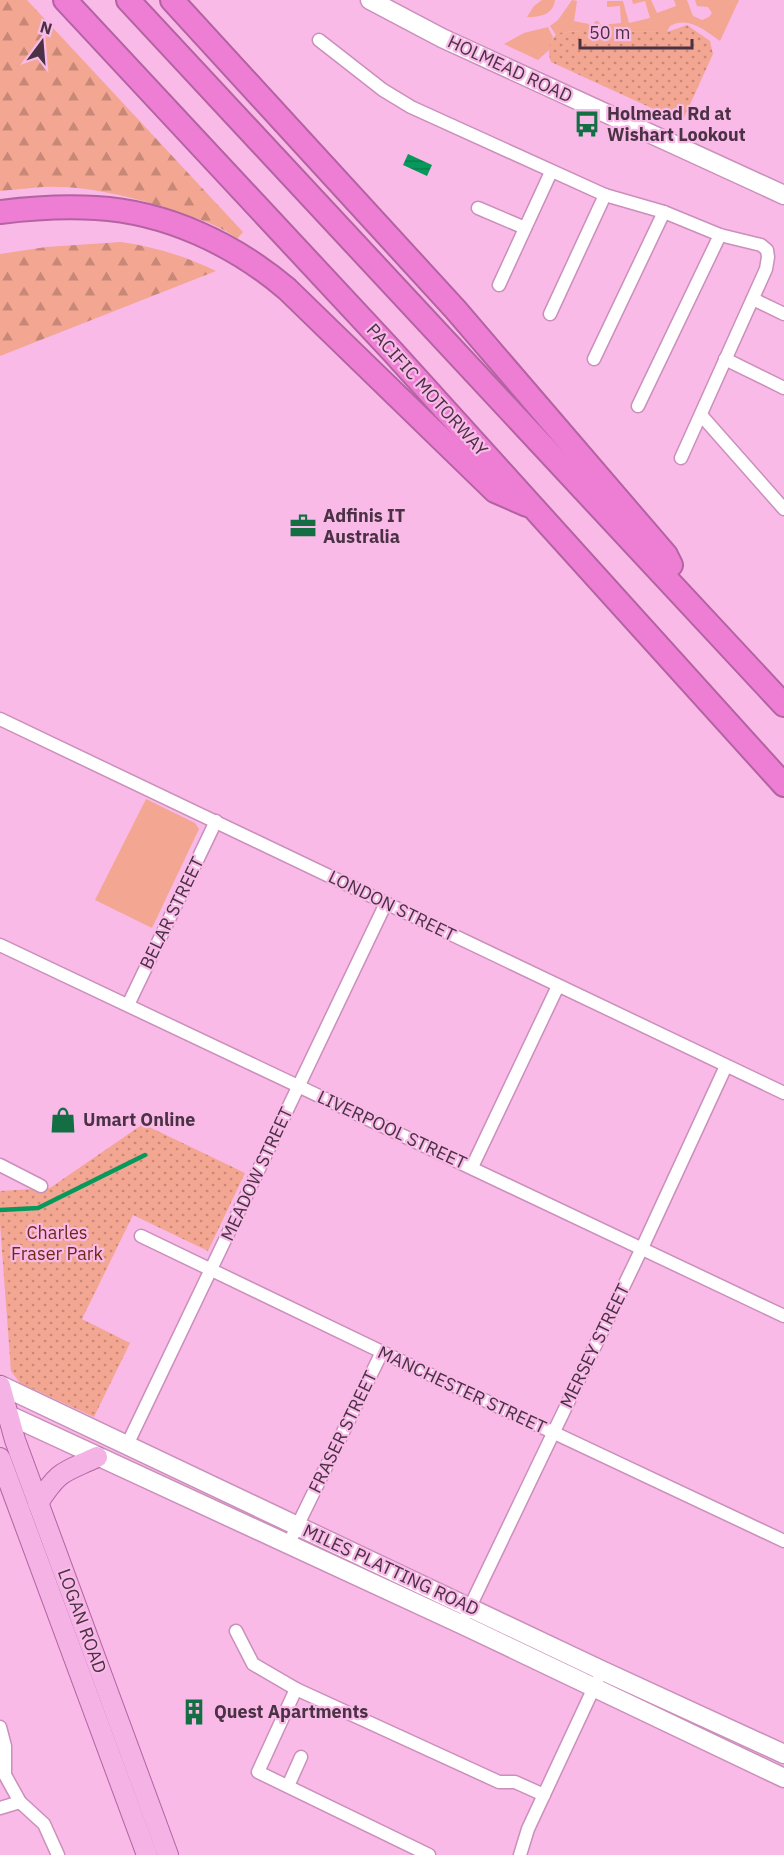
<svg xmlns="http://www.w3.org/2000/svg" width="784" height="1855" font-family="'IBM Plex Sans',sans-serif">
  <defs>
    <pattern id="forest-firs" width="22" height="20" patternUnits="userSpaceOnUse" patternTransform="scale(1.5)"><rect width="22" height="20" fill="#f3a691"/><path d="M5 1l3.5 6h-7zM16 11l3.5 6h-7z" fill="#c78878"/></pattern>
    <pattern id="park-dots" width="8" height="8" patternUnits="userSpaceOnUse" patternTransform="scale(1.5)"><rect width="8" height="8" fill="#f3a691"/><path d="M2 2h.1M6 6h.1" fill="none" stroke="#c78878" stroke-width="1.8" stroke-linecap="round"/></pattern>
    <pattern id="water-rules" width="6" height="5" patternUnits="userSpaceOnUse" patternTransform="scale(1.5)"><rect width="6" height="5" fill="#07995c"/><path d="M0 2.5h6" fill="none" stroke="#0a7d4e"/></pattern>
  </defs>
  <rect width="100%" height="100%" fill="#f9bae8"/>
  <g fill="#f3a691">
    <path d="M 542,0 L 555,0 C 553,15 540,17 527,17 L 534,6 Z"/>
    <path d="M 572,0 L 577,1 L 574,21 L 594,25 L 595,21 L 598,21 L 601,25 L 621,23 L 620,6 L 607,7 L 607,1 L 623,1 L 629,23 L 650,18 L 645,1 L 633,4 L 632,0 L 651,0 L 657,13 L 676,6 L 674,0 L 687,0 L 693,16 L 702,20 L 709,17 L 712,13 L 708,7 L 697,6 L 695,0 L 739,0 L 720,41 C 704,30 689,16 670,26 L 667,32 L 581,31 L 567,32 L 556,35 L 550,26 L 558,20 Z"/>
    <polygon points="548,27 553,37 549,50 538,60 504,44 524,33"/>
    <polygon points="146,799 195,823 199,829 152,928 95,900"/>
  </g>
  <g fill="url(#forest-firs)">
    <path d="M 0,0 L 27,0 L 243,232 L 237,239 C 223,227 204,221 187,215 C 141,199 90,185 42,187 C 28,188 14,190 0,191 Z"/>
    <path d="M 121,242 C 155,247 185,256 216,271 L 0,356 L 0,254 L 46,247 Z"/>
  </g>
  <g fill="url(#park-dots)">
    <path d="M 687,25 L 710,41 L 713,54 L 682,122 L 551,62 C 547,51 549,40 558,33 L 581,31 L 667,32 Z"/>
    <polygon points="143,1124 245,1173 208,1251 133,1215 82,1319 130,1343 94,1417 20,1383 11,1371 0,1224 0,1191 50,1188"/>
  </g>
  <polygon fill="url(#water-rules)" points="408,154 432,165 427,176 403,165"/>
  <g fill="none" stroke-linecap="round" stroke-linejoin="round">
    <polyline stroke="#07995c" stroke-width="4.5" points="0,1210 38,1208 145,1155"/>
    <g stroke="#cb8fbb" stroke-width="15">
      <g id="street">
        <polyline points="319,40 383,90 411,107 605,195 664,212 720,235 761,245 767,250 768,257 766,269 681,458"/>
        <polyline points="478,208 525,228"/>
        <polyline points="499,285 551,172"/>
        <polyline points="753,299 784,314"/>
        <polyline points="550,314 605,195"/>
        <polyline points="594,359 664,212"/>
        <polyline points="725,359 784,388"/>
        <polyline points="638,406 720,235"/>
        <polyline points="701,415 784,509"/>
        <polyline points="0,719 784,1093"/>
        <polyline points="0,945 784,1316"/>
        <polyline points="128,1005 216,821"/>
        <polyline points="0,1165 41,1186"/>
        <polyline points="472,1167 558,986"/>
        <polyline points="141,1236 382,1352 784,1541"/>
        <polyline points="127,1445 386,903"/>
        <polyline points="288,1545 382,1352"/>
        <polyline points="467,1613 642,1248 726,1066"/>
        <polyline points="236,1631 253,1664 296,1689"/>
        <polyline points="0,1727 5,1746 5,1775 20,1802 44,1824 58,1855"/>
        <polyline points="288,1786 301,1757"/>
        <polyline points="0,1808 20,1802"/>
        <polyline points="429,1855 258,1772 296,1689 499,1782 515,1782 544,1795"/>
        <polyline points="520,1855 528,1829 597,1681"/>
      </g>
    </g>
    <g stroke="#cb8fbb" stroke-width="21">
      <g id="secondary">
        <polyline points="370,0 442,38 784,195"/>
        <polyline points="0,1385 601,1670 784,1754"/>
        <polyline points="0,1411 463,1625 784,1778"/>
      </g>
    </g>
    <g stroke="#b463a2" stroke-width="22">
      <g id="primary">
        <polyline points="0,1386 15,1440 168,1855"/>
        <polyline points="0,1458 147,1855"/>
        <path d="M 38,1503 C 60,1469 63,1473 97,1457"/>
      </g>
    </g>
    <g stroke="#b463a2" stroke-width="26">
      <g id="highway">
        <polyline points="65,0 392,351 784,785"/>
        <polyline points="128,0 784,705"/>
        <polyline points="172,0 455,309 666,555 671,565"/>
        <path d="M 0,212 C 32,208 64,206 96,208 C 166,212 234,244 287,289 L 495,491 L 527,505"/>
      </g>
    </g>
    <use href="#street" stroke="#fff" stroke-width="12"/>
    <use href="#secondary" stroke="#fff" stroke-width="18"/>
    <use href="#primary" stroke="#f4b2e5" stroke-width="20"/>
    <use href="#highway" stroke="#ed7ed4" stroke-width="22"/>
  </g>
  <defs>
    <g id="bus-bare" transform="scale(2.07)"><path d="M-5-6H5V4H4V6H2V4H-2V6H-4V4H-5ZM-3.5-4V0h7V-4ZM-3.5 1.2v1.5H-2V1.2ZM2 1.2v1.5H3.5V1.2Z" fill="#136f43" stroke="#f9bae8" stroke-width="2.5" paint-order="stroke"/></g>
    <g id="office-bare" transform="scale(2.07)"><path d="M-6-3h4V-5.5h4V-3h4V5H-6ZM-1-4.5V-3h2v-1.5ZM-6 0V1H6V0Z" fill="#136f43" stroke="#f9bae8" stroke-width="2.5" paint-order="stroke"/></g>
    <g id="shop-bare" transform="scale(2.07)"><path d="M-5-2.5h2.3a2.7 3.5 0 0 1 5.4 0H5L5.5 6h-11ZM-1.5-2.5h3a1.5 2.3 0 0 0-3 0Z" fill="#136f43" stroke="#f9bae8" stroke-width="2.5" paint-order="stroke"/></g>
    <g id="building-bare" transform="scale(2.07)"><path d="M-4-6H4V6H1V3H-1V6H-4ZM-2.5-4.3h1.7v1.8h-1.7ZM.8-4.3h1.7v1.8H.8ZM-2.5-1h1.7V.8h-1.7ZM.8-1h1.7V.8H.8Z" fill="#136f43" stroke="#f9bae8" stroke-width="2.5" paint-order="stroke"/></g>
  </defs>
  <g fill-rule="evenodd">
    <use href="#bus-bare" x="587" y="124"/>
    <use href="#office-bare" x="303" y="526"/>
    <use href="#shop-bare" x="63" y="1120"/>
    <use href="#building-bare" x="194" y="1712"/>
  </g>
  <g text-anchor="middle" stroke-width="4.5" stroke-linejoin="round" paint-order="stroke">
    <g font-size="18" fill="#4a3144" stroke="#f9bae8">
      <text transform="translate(510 69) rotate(25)" y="6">HOLMEAD ROAD</text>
      <text transform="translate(427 390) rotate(48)" y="6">PACIFIC MOTORWAY</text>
      <text transform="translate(392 906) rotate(26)" y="6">LONDON STREET</text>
      <text transform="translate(172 913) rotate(-64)" y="6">BELAR STREET</text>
      <text transform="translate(392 1130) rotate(25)" y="6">LIVERPOOL STREET</text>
      <text transform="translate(257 1174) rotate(-65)" y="6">MEADOW STREET</text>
      <text transform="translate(595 1346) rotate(-64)" y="6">MERSEY STREET</text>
      <text transform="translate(462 1390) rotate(25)" y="6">MANCHESTER STREET</text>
      <text transform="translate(343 1432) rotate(-64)" y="6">FRASER STREET</text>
      <text transform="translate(391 1570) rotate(25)" y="6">MILES PLATTING ROAD</text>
      <text transform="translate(82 1621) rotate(70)" y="6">LOGAN ROAD</text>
    </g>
    <g font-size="18" font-weight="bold" fill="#4a3144" stroke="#f9bae8" text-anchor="start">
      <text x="607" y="120">Holmead Rd at<tspan x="607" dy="21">Wishart Lookout</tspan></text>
      <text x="323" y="522">Adfinis IT<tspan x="323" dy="21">Australia</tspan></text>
      <text x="83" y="1126">Umart Online</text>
      <text x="214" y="1718">Quest Apartments</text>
    </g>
    <g font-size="18" fill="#6f2915" stroke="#f9bae8">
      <text x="57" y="1239">Charles<tspan x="57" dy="21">Fraser Park</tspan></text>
    </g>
  </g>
  <g transform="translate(42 42) rotate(16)" stroke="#f9bae8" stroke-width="4.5" paint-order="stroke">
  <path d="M0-4.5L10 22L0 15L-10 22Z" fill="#4a3144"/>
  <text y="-9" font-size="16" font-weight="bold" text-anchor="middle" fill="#4a3144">N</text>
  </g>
  <path d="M580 39v9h112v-9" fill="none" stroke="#4a3144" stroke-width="3"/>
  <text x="589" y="39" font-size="18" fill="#4a3144" stroke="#f9bae8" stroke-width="4.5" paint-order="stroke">50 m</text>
</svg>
